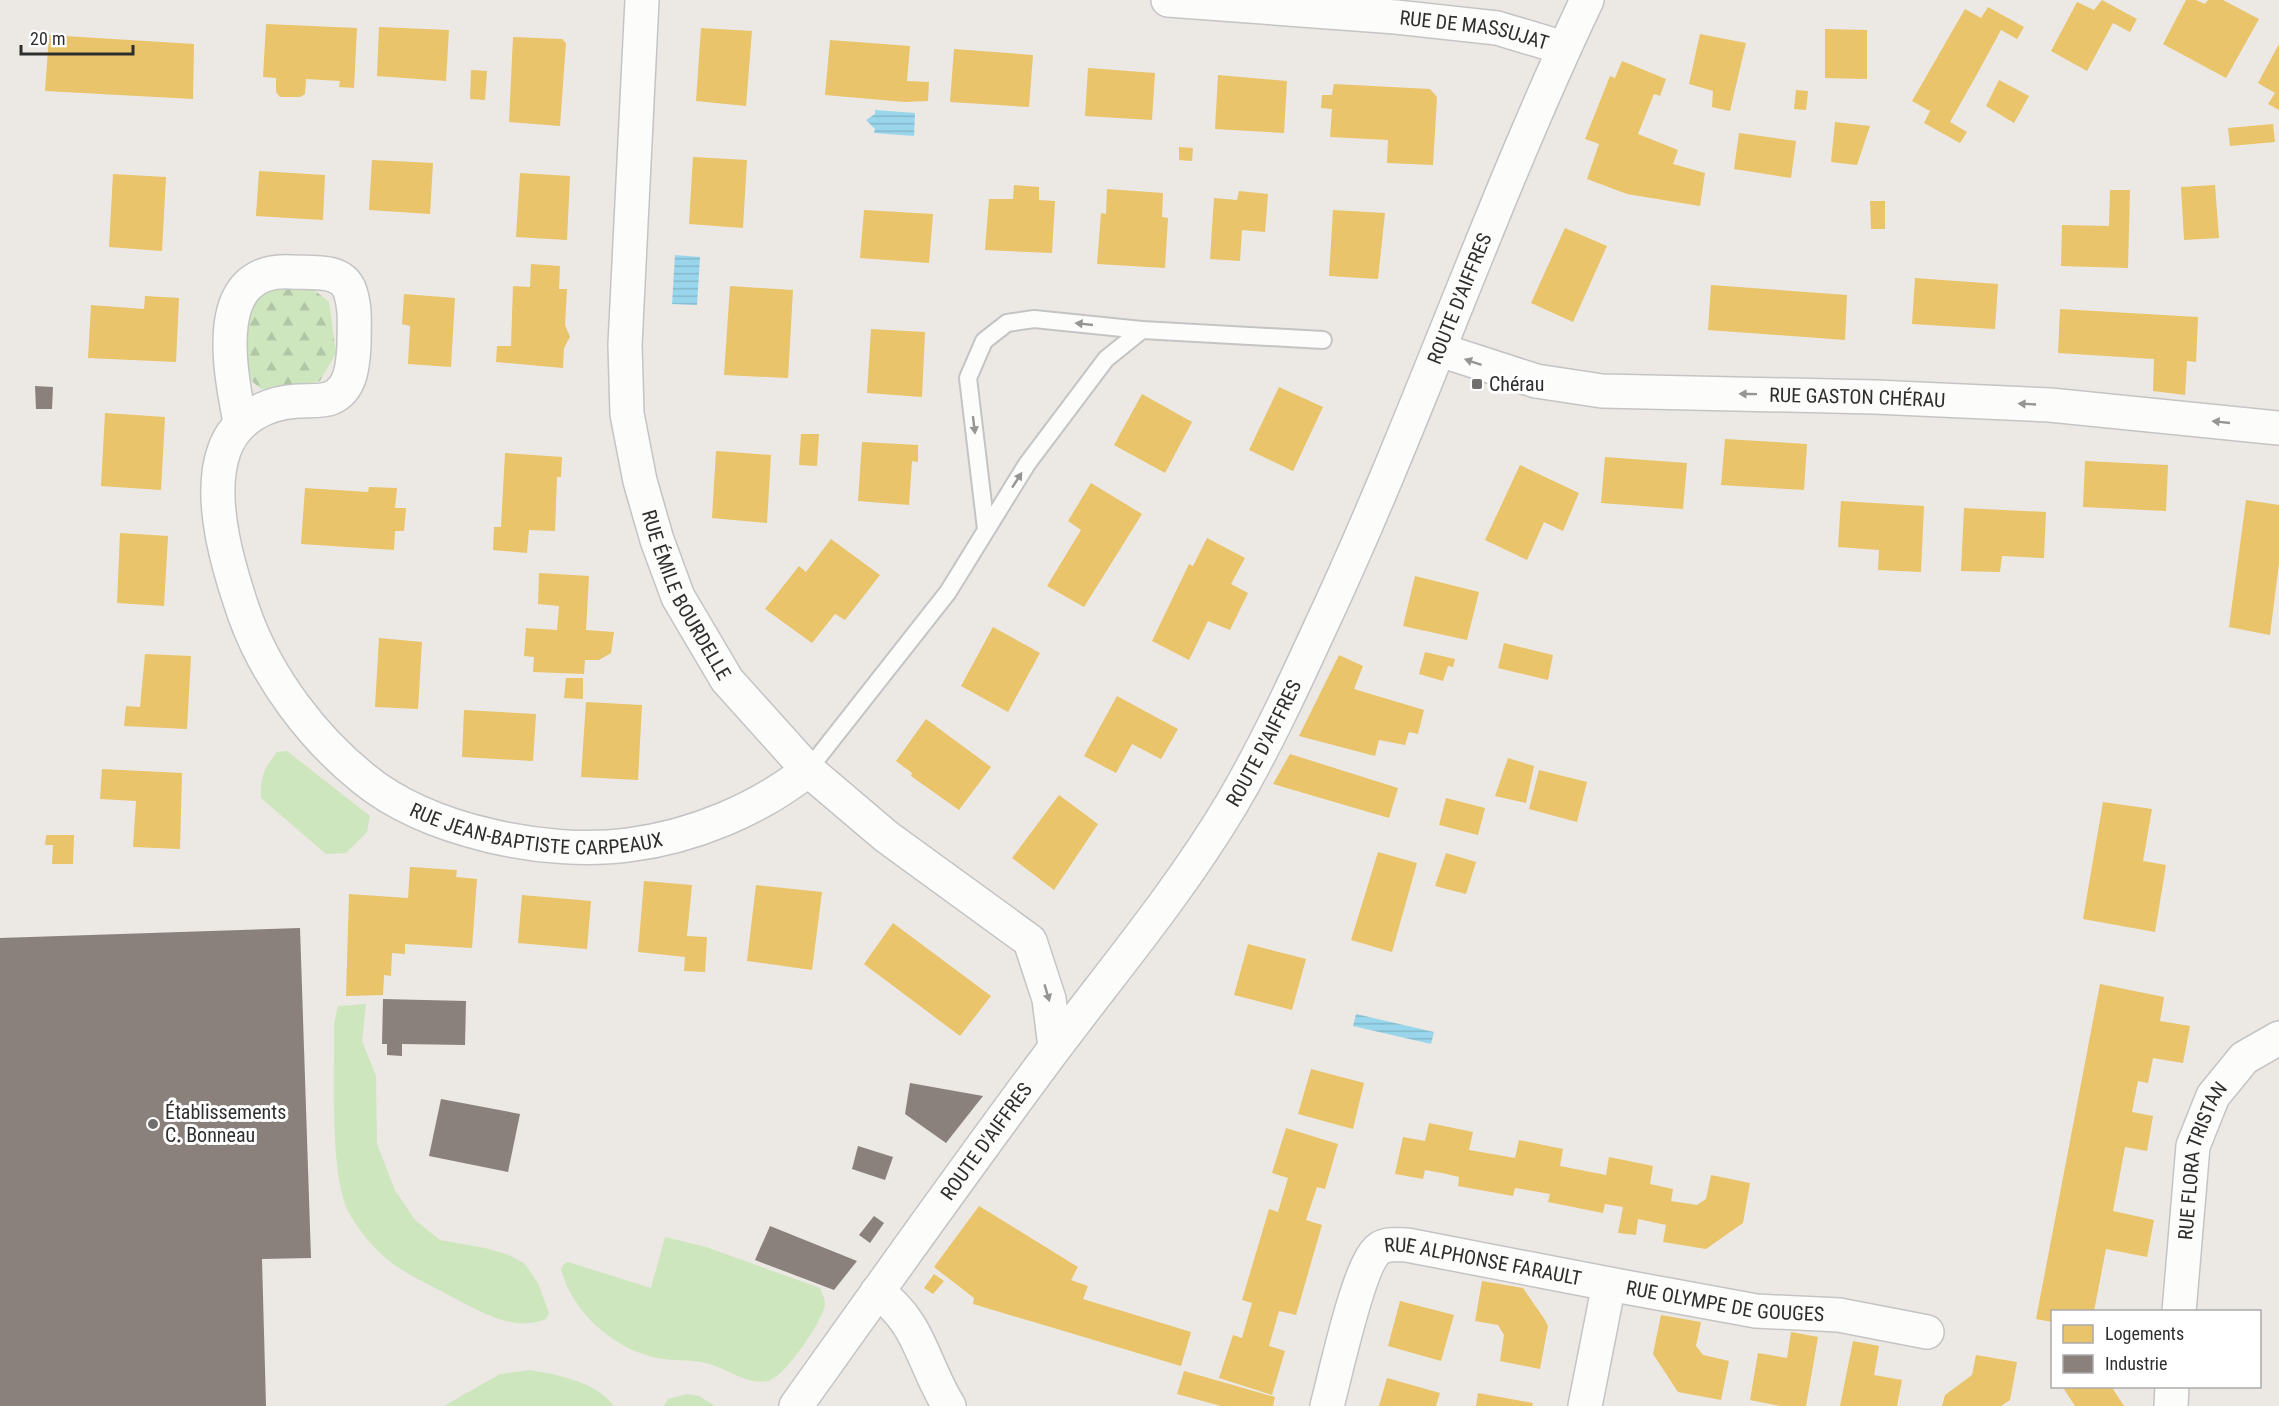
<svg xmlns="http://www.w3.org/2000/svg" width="2279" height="1406" font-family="'Roboto Condensed',sans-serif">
  <defs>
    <pattern id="forest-firs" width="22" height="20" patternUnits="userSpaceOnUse" patternTransform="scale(1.5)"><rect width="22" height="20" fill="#cee6be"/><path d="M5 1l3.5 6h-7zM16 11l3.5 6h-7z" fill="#b1c6a4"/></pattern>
    <pattern id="water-rules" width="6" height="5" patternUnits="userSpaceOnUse" patternTransform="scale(1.5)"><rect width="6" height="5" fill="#99d6ec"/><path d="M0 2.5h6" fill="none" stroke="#84b8cb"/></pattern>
  </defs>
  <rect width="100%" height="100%" fill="#ece8e4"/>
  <g fill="#cee6be">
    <path d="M 287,751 L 370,816 L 367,832 L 346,853 L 326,854 L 261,798 C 260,778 264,768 277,752 Z"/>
    <path d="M 366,1004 L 362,1041 L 376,1076 L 377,1144 L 395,1190 L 415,1220 L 440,1240 L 485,1248 L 509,1255 L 525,1264 L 538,1283 L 549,1313 L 546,1319 C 515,1332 483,1313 456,1299 C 434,1287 408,1276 388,1260 C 374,1249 356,1227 348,1211 C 329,1171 335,1071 334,1024 L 338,1006 Z"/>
    <path d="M 665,1237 L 706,1247 L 820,1288 C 822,1294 826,1300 825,1305 C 822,1322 784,1378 768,1381 C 748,1385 731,1371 712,1365 C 693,1358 672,1362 653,1357 C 611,1347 571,1310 561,1269 L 564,1264 L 568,1262 L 651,1288 Z"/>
    <path d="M 530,1370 C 558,1375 595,1381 614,1406 L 444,1406 L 500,1374 Z"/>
    <polygon points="687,1394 699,1396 715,1406 664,1406 668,1399"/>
  </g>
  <polygon fill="url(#forest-firs)" points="279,282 313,289 329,302 336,353 320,381 288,388 261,389 246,376 245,310 260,293"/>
  <g fill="url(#water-rules)">
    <polygon points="875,110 915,113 914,136 874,133 875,129 866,120 875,114"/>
    <polygon points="675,255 700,257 697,305 672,304"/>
    <polygon points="1356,1014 1434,1032 1431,1044 1353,1026"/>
  </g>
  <g fill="#e9c46a">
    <polygon points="2102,0 2137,19 2130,32 2113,23 2087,71 2051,51 2077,2 2094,10"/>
    <polygon points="2186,0 2196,0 2205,4 2208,0 2223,0 2259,19 2226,78 2163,44"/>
    <polygon points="1988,7 2024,27 2017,39 2001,30 1976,76 1950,122 1967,132 1960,143 1924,123 1930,111 1912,101 1965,9 1981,18"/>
    <polygon points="266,24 357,28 354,88 339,87 340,81 306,79 305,94 300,97 280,97 276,92 276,78 263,77"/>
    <polygon points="379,27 449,30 446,81 377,76"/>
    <polygon points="701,28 752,31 746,106 696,101"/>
    <polygon points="1825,29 1867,30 1867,79 1825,78"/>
    <polygon points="1700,34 1746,43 1730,111 1712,107 1713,91 1689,84"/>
    <polygon points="49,35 194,44 193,99 45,91"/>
    <polygon points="513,37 562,39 566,43 560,126 509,122"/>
    <polygon points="830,40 910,46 907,81 929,82 928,101 905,102 825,95"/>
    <polygon points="2279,44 2279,110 2268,104 2275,93 2258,83"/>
    <polygon points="954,49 1033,55 1029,107 950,102"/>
    <polygon points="1622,61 1666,79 1660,96 1654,94 1638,134 1678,150 1673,164 1705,173 1700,206 1627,194 1587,179 1599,144 1585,139 1610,76 1615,78"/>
    <polygon points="1088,68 1155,73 1152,120 1085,116"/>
    <polygon points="471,70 487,71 485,100 470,99"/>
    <polygon points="1218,75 1287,81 1284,133 1215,129"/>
    <polygon points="1999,80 2029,96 2014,123 1986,106"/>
    <polygon points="1334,84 1430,89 1437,97 1433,165 1387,163 1388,140 1330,137 1332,109 1321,108 1322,95 1332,95"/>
    <polygon points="1796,90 1808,91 1806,110 1794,109"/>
    <polygon points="1835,122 1870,126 1857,165 1831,162"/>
    <polygon points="2273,124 2275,142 2230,146 2228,128"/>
    <polygon points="1739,133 1796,141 1791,178 1734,169"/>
    <polygon points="1179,147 1193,148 1192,161 1179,160"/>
    <polygon points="693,157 747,160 743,228 689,224"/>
    <polygon points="372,160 433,163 430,214 369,210"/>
    <polygon points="259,171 325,175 323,220 256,216"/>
    <polygon points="520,173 570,176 567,240 516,237"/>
    <polygon points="113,174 166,177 162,251 109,247"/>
    <polygon points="1014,185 1039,187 1039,200 1055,201 1052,253 985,250 989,199 1013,199"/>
    <polygon points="2215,185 2219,238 2184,240 2181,187"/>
    <polygon points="1107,189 1163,193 1162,217 1168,218 1165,268 1097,264 1101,213 1106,214"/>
    <polygon points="2110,190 2130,190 2128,268 2061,266 2062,225 2109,226"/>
    <polygon points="1239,191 1268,194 1265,232 1242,230 1240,261 1210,259 1214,198 1237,200"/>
    <polygon points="1870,201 1885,201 1885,229 1871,229"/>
    <polygon points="864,210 933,214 929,263 860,258"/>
    <polygon points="1333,210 1385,213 1378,279 1329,276"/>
    <polygon points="1565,228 1607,246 1573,322 1531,303"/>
    <polygon points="531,264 560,266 559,289 567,289 565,325 570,337 564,348 563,368 496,362 497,346 511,346 513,286 530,287"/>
    <polygon points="1915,278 1998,284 1995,329 1912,324"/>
    <polygon points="1711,285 1847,295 1845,340 1708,330"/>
    <polygon points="730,286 793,290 788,378 724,375"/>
    <polygon points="404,294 455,298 451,367 408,364 410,326 402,324"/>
    <polygon points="145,296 179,298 176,362 88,358 91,305 144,309"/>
    <polygon points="2060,309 2198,317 2196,362 2187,361 2185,395 2153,391 2154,359 2058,353"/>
    <polygon points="871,329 925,332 922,397 867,393"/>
    <polygon points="1279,387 1323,407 1293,471 1249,450"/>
    <polygon points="1142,394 1192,422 1165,473 1114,445"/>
    <polygon points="105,413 165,417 161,490 101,486"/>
    <polygon points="801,434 819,434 817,466 799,465"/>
    <polygon points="1725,439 1807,444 1804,490 1721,485"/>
    <polygon points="862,442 918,445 918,462 912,461 909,505 858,501"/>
    <polygon points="716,451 771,455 767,523 712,518"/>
    <polygon points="505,453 562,457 561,477 557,477 555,531 529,530 527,553 493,550 494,527 501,527"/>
    <polygon points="1605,457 1687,463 1683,509 1601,503"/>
    <polygon points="2085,461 2168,465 2166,511 2083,507"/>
    <polygon points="1520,465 1579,493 1563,531 1544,522 1527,560 1485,540"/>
    <polygon points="1091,483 1142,514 1084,607 1047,586 1081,530 1068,521"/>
    <polygon points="369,487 397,488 395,508 406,508 404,531 395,531 394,550 301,544 305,488 368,492"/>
    <polygon points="2246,500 2279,505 2279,563 2270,635 2229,627"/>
    <polygon points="1841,501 1924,506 1921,572 1878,570 1879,550 1838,547"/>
    <polygon points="1964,508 2046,512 2044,558 2002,556 2000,572 1961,571"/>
    <polygon points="120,533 168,536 164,606 117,603"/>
    <polygon points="1207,538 1245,558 1231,584 1248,593 1230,630 1208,621 1189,660 1152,641 1189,564 1193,566"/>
    <polygon points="831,539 880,575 845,620 835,614 812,643 765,609 799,566 806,572"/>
    <polygon points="539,573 589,576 586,630 614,632 611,653 599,660 585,660 584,674 533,672 534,657 524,656 526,628 557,630 559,606 538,604"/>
    <polygon points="1415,576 1479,592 1467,640 1403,626"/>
    <polygon points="993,627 1040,653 1008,712 961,686"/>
    <polygon points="379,638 422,642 418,709 375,707"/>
    <polygon points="1504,643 1553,655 1548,680 1498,668"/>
    <polygon points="1425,652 1455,659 1453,667 1448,666 1443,681 1419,674"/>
    <polygon points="145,654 191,656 187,729 124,726 126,706 140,707"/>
    <polygon points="1339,655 1363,666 1354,689 1424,710 1418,734 1409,732 1405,745 1379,740 1375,756 1299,736"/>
    <polygon points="566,678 583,678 583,699 564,698"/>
    <polygon points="1117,696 1178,729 1161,759 1132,744 1116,773 1084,756"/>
    <polygon points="586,702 642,705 638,780 581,777"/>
    <polygon points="464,710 536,714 533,761 462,757"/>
    <polygon points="926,719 991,767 959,810 911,776 912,773 896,761"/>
    <polygon points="1290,754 1398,788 1389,818 1273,784"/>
    <polygon points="1508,758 1534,766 1526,803 1495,796"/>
    <polygon points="102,769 182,773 180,849 133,847 136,801 100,799"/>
    <polygon points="1539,770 1587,782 1577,822 1529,809"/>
    <polygon points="1059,795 1098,824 1054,890 1012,858"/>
    <polygon points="1446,798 1485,808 1478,835 1439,825"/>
    <polygon points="2103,802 2152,809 2143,861 2166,865 2155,932 2083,919"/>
    <polygon points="46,835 74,835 73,864 52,864 53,845 45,845"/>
    <polygon points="1378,852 1417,863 1392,952 1351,940"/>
    <polygon points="1446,853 1476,862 1466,894 1435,886"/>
    <polygon points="410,867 457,870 456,877 477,879 472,948 405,944 405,954 392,953 391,976 384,975 383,995 346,996 349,894 408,898"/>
    <polygon points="644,881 692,885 687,936 707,937 705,972 684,971 685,957 638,952"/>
    <polygon points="756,885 822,892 812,970 747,961"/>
    <polygon points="522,895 591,901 587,949 518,943"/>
    <polygon points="893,923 991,996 960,1036 864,964"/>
    <polygon points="1248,944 1306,959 1292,1010 1234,995"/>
    <polygon points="2100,984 2164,997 2160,1021 2190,1026 2183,1063 2153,1058 2148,1083 2138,1081 2132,1112 2153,1116 2147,1151 2125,1147 2113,1211 2154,1220 2147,1257 2106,1249 2094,1311 2052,1311 2052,1322 2036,1319"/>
    <polygon points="1311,1069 1364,1083 1353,1129 1298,1114"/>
    <polygon points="1429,1123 1473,1132 1469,1150 1515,1158 1519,1140 1563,1149 1560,1166 1606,1175 1609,1157 1653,1166 1650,1184 1673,1189 1671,1201 1697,1205 1706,1199 1711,1175 1750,1183 1743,1223 1706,1249 1663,1242 1666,1225 1638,1219 1636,1235 1618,1233 1623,1207 1605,1204 1603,1213 1548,1202 1550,1194 1533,1191 1515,1188 1513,1196 1458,1186 1459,1177 1442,1173 1425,1170 1423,1179 1395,1174 1403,1137 1425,1141"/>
    <polygon points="1286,1128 1338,1144 1325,1189 1317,1187 1306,1220 1322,1225 1296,1315 1279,1311 1269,1346 1285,1351 1272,1395 1219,1378 1233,1335 1242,1338 1252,1303 1242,1300 1269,1209 1278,1212 1288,1178 1272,1173"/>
    <polygon points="979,1206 1078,1267 1071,1280 1088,1286 1083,1299 1191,1332 1181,1366 973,1304 974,1298 934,1267"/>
    <polygon points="934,1274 944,1281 933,1294 924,1288"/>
    <polygon points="1482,1281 1523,1288 1545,1320 1548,1326 1540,1369 1500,1361 1504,1335 1498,1325 1475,1321"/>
    <polygon points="1400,1301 1454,1315 1441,1361 1388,1346"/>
    <polygon points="1661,1315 1701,1322 1696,1346 1703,1355 1729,1361 1721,1400 1678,1392 1653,1354"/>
    <polygon points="1791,1332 1818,1337 1806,1406 1780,1406 1750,1400 1758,1353 1787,1358"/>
    <polygon points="1853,1341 1879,1346 1874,1375 1902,1380 1897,1406 1840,1406"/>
    <polygon points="1976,1355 2017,1362 2010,1400 2001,1406 1942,1406 1945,1395 1972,1375"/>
    <polygon points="1184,1371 1275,1397 1273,1406 1221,1406 1177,1394"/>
    <polygon points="1387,1378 1440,1393 1436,1406 1379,1406"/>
    <polygon points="2062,1386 2111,1386 2124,1406 2075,1406"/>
    <polygon points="1478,1393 1533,1403 1532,1406 1476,1406"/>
  </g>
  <g fill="#8a817c">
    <polygon points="35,386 53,387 52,409 36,409"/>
    <polygon points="300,928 311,1258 262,1259 266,1406 0,1406 0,938"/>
    <polygon points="383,999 466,1001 465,1045 402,1044 402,1056 387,1055 387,1044 382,1044"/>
    <polygon points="910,1083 983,1096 946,1143 905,1114"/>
    <polygon points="441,1099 520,1114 508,1172 429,1156"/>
    <polygon points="858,1146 893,1157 885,1180 852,1169"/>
    <polygon points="874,1216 884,1223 870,1243 859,1235"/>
    <polygon points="770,1226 857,1261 834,1290 755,1260"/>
  </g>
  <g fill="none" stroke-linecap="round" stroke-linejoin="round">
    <g stroke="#c5c4c5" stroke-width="20">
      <g id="lane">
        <polyline points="986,529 968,378 984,341 1007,323 1034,319 1142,330 1323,340"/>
        <polyline points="808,770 948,592 1027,464 1106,359 1142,330"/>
      </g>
    </g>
    <g stroke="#c5c4c5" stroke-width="36">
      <g id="street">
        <path id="s1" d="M 642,0 L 625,345 L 627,414 L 640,481 L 657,540 L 678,597 L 727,680 L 808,770 L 887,837 L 1030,941 L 1049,999 L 1055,1047"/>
        <path id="s2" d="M 1440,350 L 1536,381 L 1602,391 L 1875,397 L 2050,405 L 2279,428"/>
        <path id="s3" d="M 240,422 C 230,370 209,267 291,272 C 311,273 342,268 350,291 C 356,309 354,326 354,345 C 353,363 352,389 331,398 C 322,402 307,400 297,401 C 265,403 235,419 224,451 C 207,499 229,570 245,616 C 268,679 313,738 364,779 C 428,831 547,856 628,845 C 692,837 758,810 808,770"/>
        <path d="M 877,1292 C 920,1321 923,1365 949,1406"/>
        <path id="s4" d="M 2179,1312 L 2193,1146 L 2213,1096 L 2244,1058 L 2279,1038"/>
        <path id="s5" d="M 1327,1406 C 1335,1377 1359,1261 1380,1248 C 1388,1243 1399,1245 1407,1245 L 1609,1284"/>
        <path id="s6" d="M 1585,1406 L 1609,1284 L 1756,1311 L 1839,1315 L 1927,1332"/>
        <polyline points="2171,1406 2172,1386"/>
      </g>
    </g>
    <g stroke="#c5c4c5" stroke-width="36">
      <g id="secondary">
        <path id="s7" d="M 1168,0 L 1396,17 L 1497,28 L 1564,48"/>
        <path id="s8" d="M 796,1406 C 881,1287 966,1167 1054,1049 C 1114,969 1179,892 1231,805 C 1264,749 1292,689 1319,630 C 1416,424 1489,206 1587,0"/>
      </g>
    </g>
    <use href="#lane" stroke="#fcfcfb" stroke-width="16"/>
    <use href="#street" stroke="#fcfcfb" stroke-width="33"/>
    <use href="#secondary" stroke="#fcfcfb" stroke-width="33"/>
  </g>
  <defs><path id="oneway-solid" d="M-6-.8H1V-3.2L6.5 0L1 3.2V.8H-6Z" transform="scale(1.5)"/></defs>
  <g fill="#959594">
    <use href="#oneway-solid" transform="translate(1084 324) rotate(-174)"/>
    <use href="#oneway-solid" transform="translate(1473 362) rotate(-161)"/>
    <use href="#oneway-solid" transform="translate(1748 394) rotate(-179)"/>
    <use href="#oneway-solid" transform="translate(2027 404) rotate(-177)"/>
    <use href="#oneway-solid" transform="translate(2221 422) rotate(-174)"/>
    <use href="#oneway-solid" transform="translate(974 425) rotate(83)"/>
    <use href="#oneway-solid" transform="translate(1017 480) rotate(-57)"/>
    <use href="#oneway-solid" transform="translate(1047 993) rotate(74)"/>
  </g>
  <g fill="#706f6e" stroke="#fff" stroke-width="2">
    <rect x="1471" y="378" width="12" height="12" rx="3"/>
    <circle cx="153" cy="1124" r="6"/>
  </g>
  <g text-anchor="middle" stroke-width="6" stroke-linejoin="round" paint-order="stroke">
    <g font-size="20" fill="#2e2e2e" stroke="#fff">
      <text dy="7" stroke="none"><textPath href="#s7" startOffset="308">RUE DE MASSUJAT</textPath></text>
      <text dy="7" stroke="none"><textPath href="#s8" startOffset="1298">ROUTE D'AIFFRES</textPath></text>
      <text dy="7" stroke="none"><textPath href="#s2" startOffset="423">RUE GASTON CHÉRAU</textPath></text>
      <text dy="7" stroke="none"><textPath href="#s1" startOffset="606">RUE ÉMILE BOURDELLE</textPath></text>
      <text dy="7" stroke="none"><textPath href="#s8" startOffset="812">ROUTE D'AIFFRES</textPath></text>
      <text dy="7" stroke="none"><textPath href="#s3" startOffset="1056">RUE JEAN-BAPTISTE CARPEAUX</textPath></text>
      <text dy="7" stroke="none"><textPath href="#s8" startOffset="326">ROUTE D'AIFFRES</textPath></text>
      <text dy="7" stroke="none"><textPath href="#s4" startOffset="154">RUE FLORA TRISTAN</textPath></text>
      <text dy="7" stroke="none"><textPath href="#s5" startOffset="273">RUE ALPHONSE FARAULT</textPath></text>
      <text dy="7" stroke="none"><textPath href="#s6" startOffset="242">RUE OLYMPE DE GOUGES</textPath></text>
    </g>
    <g font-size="20" fill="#2e2e2e" stroke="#fff" text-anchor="start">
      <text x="1489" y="391">Chérau</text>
      <text x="165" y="1119">Établissements<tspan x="165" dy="23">C. Bonneau</tspan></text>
    </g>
  </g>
  <rect x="2051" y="1310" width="210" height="78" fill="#ffffff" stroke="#ababab" stroke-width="1.5"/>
  <rect x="2063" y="1325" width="30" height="18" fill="#e9c46a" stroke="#ababab" stroke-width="1.5"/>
  <text x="2105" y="1340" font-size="18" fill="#2e2e2e">Logements</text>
  <rect x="2063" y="1355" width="30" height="18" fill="#8a817c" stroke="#ababab" stroke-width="1.5"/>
  <text x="2105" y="1370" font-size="18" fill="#2e2e2e">Industrie</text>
  <path d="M21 45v9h112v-9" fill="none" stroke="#2e2e2e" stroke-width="3"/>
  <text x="30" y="45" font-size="18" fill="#2e2e2e" stroke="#ffffff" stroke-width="4.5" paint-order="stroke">20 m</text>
</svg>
